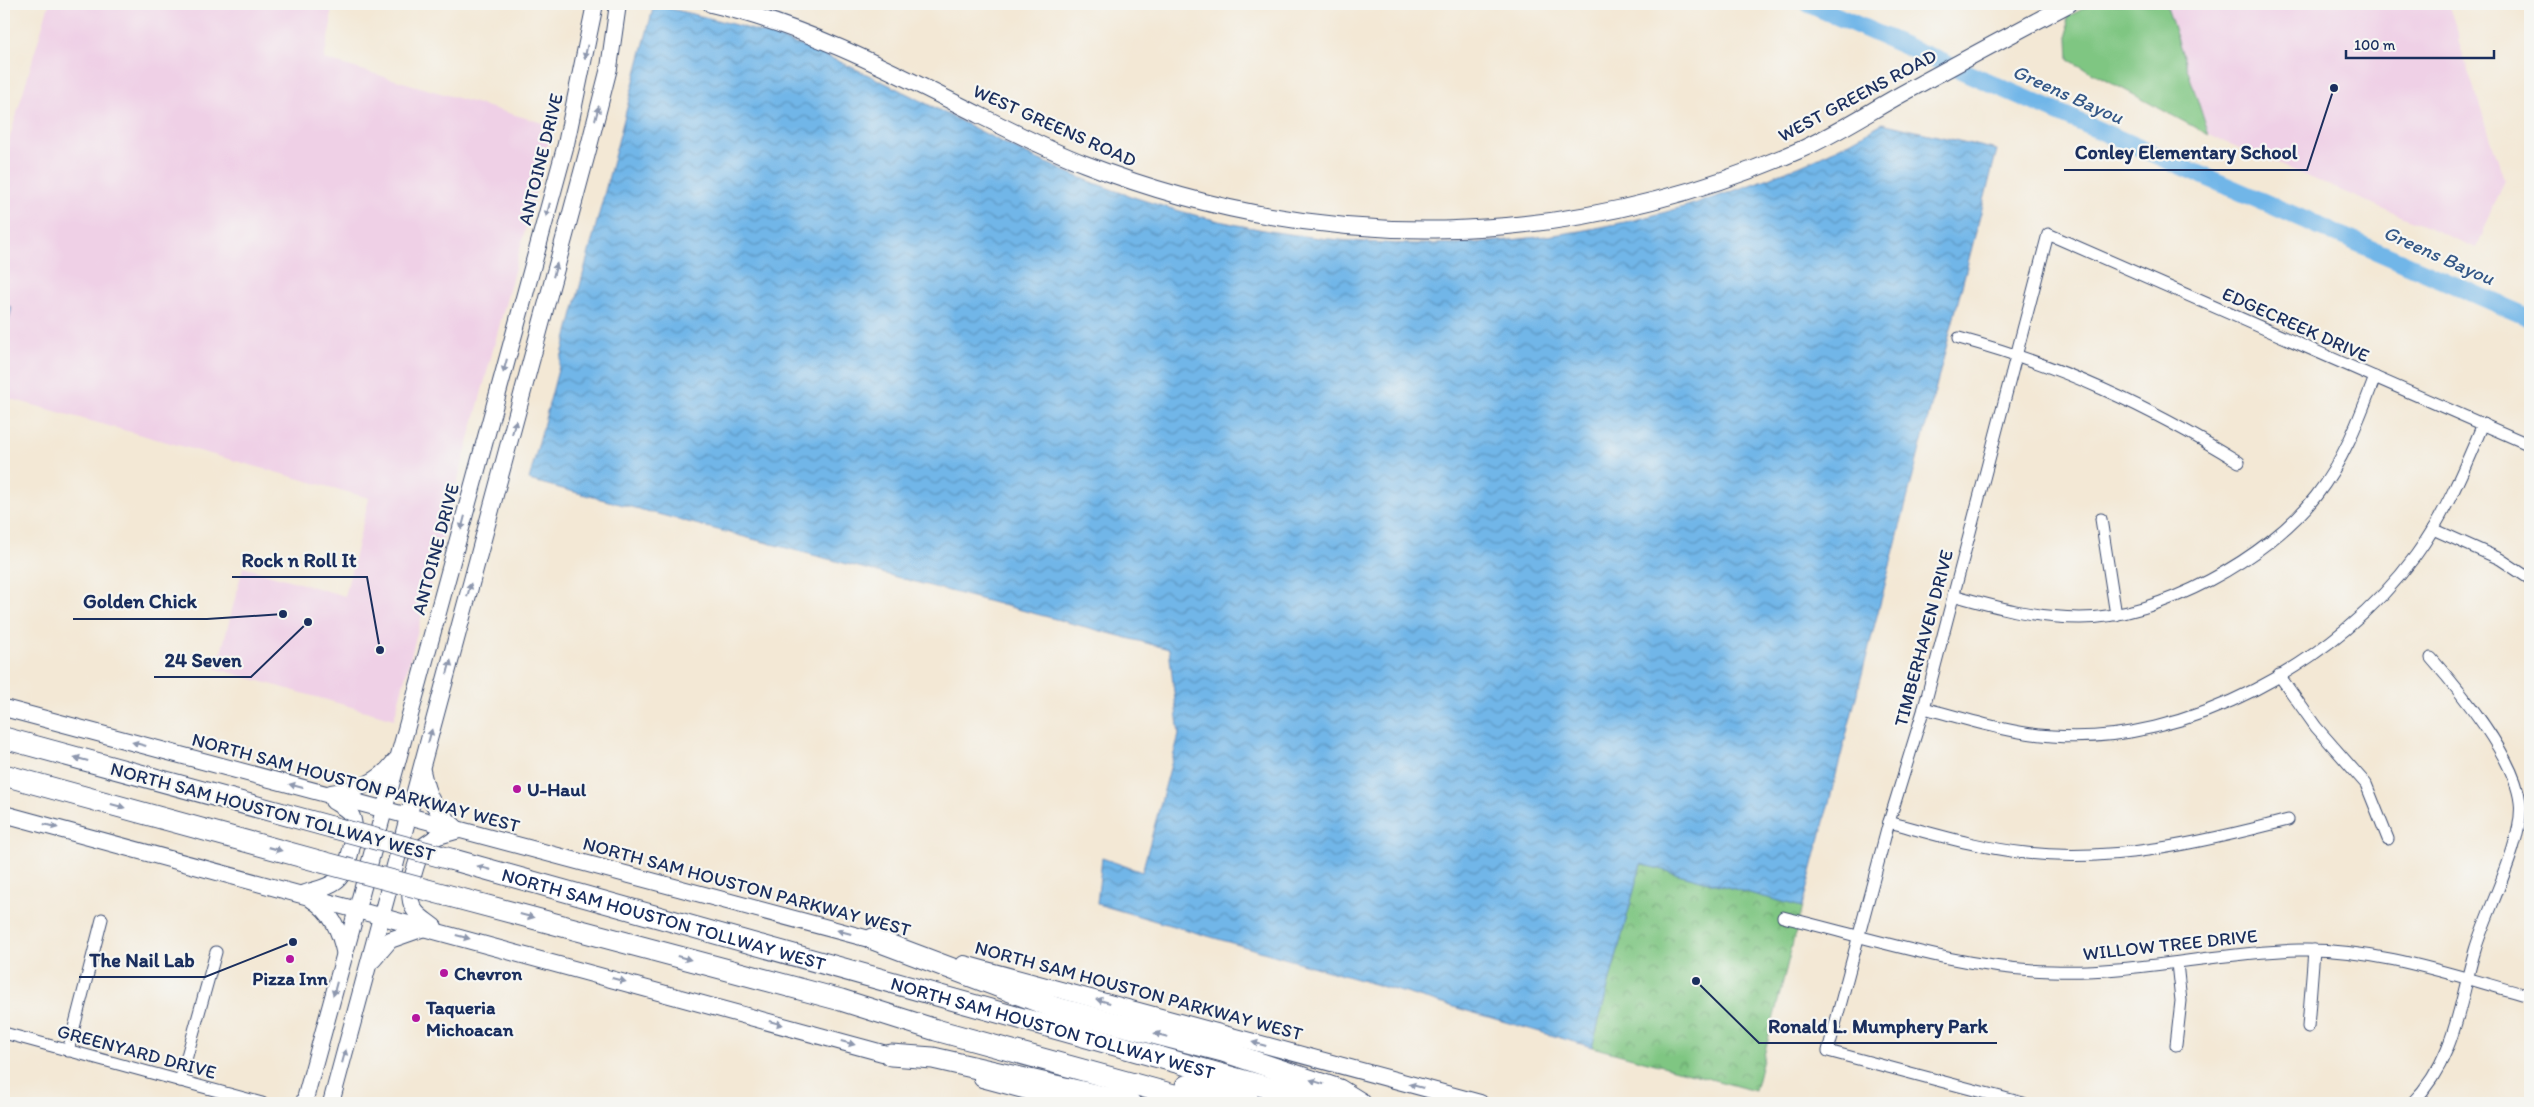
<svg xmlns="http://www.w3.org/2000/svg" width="2534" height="1107" font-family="Itim,sans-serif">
  <defs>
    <pattern id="park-crowns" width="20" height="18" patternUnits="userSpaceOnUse" patternTransform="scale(1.25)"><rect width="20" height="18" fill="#7fc682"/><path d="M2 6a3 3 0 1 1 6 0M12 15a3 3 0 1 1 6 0" fill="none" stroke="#67a16e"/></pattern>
    <pattern id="water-waves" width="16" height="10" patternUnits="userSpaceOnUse" patternTransform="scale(1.25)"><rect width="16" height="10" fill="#71b6e8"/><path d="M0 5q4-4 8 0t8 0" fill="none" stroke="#5c94bf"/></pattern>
  </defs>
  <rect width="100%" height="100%" fill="#f6f6f2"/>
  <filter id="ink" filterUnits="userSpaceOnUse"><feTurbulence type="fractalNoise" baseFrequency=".02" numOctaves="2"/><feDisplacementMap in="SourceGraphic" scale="10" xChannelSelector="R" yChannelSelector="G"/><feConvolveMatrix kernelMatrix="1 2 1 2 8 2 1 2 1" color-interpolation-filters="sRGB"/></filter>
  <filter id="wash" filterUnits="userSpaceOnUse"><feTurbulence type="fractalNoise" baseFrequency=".0096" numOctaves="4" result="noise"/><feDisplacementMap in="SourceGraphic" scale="20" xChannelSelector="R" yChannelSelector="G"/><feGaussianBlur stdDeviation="1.12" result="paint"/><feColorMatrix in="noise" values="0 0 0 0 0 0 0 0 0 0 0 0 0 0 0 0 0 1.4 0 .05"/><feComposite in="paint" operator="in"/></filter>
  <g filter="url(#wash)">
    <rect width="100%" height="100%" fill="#f3e8d5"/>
    <g fill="#efd0e6">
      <polygon points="49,4 331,4 331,23 324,59 553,126 394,719 217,669 243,567 345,596 369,498 4,397 4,147 7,147"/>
      <polygon points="2166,4 2448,4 2460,39 2458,40 2504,179 2477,248 2209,135"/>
    </g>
    <polygon fill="#7fc682" stroke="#4d7a70" points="2092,4 2166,4 2209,135 2069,60 2067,17"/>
    <polygon fill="url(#park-crowns)" stroke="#4d7a70" points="1641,864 1802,907 1755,1091 1592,1047"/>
    <g fill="url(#water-waves)" stroke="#4672a3">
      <path d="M 654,5 C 705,17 755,28 804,47 C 897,83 982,137 1074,175 C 1288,263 1530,267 1747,186 C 1793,169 1841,150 1882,123 L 1997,150 L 1802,907 L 1641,864 L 1592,1047 L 1097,904 L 1102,858 L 1142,872 L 1179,735 L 1169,649 L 529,480 Z"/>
      <polygon points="4,305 12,307 4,340"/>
    </g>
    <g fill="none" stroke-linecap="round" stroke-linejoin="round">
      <polyline stroke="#71b6e8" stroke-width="18" points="1809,4 2530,318"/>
    </g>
  </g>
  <g filter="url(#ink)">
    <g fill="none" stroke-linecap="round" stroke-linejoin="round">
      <g stroke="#3b4b70" stroke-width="13">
        <g id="minor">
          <path d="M 1959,338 C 2062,366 2148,406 2239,462"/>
          <polyline points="2101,519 2116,615"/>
          <polyline points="2433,529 2500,559 2530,579"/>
          <path d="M 1953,595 C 1995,607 2036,618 2080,618 C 2159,618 2268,558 2316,496 C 2344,460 2359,419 2375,377"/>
          <polyline points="2279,675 2316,727 2366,784 2388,839"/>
          <path d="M 1924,708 C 1966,719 2008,733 2052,736 C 2187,746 2338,662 2416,555 C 2445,515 2464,469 2483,424"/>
          <path d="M 1889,822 C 1934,834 1979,848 2026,853 C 2114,863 2204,842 2288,820"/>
          <path d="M 1783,917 C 1871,938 1961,969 2052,971 C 2135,974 2216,952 2299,950 C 2378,948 2455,976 2530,996"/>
          <polyline points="2308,1027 2314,950"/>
          <polyline points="4,1033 262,1103"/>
          <polyline points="2176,1045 2181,1001 2177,963"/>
          <polyline points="68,1051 102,919"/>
          <polyline points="180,1081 216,952"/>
          <polyline points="2023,1103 1828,1051 1889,822 1924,708 2048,234 2530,445"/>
          <path d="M 2412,1103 C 2427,1088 2439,1069 2447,1049 C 2460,1018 2465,983 2475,950 C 2486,912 2525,839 2520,802 C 2515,758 2460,691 2431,658"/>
        </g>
      </g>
      <g stroke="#3b4b70" stroke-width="18">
        <g id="secondary">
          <path d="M 711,4 C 806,26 892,71 979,115 C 1014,132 1048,150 1085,164 C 1321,256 1568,251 1800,150 C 1838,133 1872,110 1909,90 C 1962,61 2015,32 2069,4"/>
          <polyline points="4,708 884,943"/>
          <path d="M 422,771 C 428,799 433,808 455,827"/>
          <path d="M 331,793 C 358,789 378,784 395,761"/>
          <polyline points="4,814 901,1058"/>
          <path d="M 303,894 C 313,890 327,888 336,881 C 348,872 359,829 351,815 C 348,809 339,805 333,801"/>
          <path d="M 311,899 C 332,912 340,931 345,955"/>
          <path d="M 434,927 C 428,922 421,918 416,912 C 402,895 417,865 422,847 L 438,836 L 459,830"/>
          <polyline points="373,960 390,940 424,928"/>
          <polyline points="964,964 1480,1103"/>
          <polyline points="982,1079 1072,1103"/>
          <polyline points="304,1103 566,144 595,4"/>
          <polyline points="331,1103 588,150 609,68 618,4"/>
        </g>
      </g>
      <g stroke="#3b4b70" stroke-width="23">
        <g id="motorway">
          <polyline points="4,738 331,827"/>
          <polyline points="4,775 322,862"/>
          <path id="s1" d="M 454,860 L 1323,1103"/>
          <polyline points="446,895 841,1000 936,1030 1203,1103"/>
          <polyline points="873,939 1056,1008 1223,1051 1339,1090 1360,1103"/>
          <polyline points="891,1055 933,1058 1130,1103"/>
          <polyline points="1186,1086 1250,1103"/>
        </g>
      </g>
      <use href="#minor" stroke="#fff" stroke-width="11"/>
      <use href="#secondary" stroke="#fff" stroke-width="16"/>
      <use href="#motorway" stroke="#fff" stroke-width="21"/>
      <g stroke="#3b4b70" stroke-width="23" stroke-linecap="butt">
        <g id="motorway-bridge">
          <polyline points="331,827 454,860"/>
          <polyline points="322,862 446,895"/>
        </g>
      </g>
      <use href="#motorway-bridge" stroke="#fff" stroke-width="21"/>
    </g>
    <defs><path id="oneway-solid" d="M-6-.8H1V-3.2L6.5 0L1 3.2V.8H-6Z" transform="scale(1.25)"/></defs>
    <g fill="#8d97ae">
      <use href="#oneway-solid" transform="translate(586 52) rotate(102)"/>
      <use href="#oneway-solid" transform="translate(597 113) rotate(-76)"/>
      <use href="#oneway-solid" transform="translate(548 210) rotate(105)"/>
      <use href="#oneway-solid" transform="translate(555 270) rotate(-75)"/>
      <use href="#oneway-solid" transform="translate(505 366) rotate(105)"/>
      <use href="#oneway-solid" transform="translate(514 427) rotate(-75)"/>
      <use href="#oneway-solid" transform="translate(463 523) rotate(105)"/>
      <use href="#oneway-solid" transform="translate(469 590) rotate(-75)"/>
      <use href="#oneway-solid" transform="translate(449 667) rotate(-75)"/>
      <use href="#oneway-solid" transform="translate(430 736) rotate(-75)"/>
      <use href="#oneway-solid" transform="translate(139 744) rotate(-165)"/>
      <use href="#oneway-solid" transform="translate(81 759) rotate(-165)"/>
      <use href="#oneway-solid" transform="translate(296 786) rotate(-165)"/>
      <use href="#oneway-solid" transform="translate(118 806) rotate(15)"/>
      <use href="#oneway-solid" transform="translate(51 826) rotate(15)"/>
      <use href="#oneway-solid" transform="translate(275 849) rotate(15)"/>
      <use href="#oneway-solid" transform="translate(484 868) rotate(-164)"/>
      <use href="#oneway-solid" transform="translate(527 916) rotate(15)"/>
      <use href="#oneway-solid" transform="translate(844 932) rotate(-165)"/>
      <use href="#oneway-solid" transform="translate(463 937) rotate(15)"/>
      <use href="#oneway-solid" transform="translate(684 958) rotate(15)"/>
      <use href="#oneway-solid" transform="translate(619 980) rotate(15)"/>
      <use href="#oneway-solid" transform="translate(335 989) rotate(105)"/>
      <use href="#oneway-solid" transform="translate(1103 1001) rotate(-165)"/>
      <use href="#oneway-solid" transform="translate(776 1023) rotate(15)"/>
      <use href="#oneway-solid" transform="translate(1161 1035) rotate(-165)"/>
      <use href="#oneway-solid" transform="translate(848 1043) rotate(15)"/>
      <use href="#oneway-solid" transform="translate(1259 1044) rotate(-165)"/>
      <use href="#oneway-solid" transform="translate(344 1056) rotate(-75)"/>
      <use href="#oneway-solid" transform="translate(1317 1082) rotate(-162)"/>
      <use href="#oneway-solid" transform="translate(1416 1086) rotate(-165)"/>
    </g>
  </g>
  <g fill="#b5179e" stroke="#f6f6f2" stroke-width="2">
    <circle cx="517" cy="789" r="5"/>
    <circle cx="290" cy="959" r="5"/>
    <circle cx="444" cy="973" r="5"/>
    <circle cx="416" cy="1018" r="5"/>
  </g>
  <g text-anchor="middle" stroke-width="4.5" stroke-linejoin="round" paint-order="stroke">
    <g font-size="19" fill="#1b2f5e" stroke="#f6f6f2">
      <text transform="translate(1857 95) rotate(-28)" y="7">WEST GREENS ROAD</text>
      <text transform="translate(1055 125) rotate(24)" y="7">WEST GREENS ROAD</text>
      <text transform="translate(540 159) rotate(-76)" y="7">ANTOINE DRIVE</text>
      <text transform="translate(2296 324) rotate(24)" y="7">EDGECREEK DRIVE</text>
      <text transform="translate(435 549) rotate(-75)" y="7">ANTOINE DRIVE</text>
      <text transform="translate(1923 638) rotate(-75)" y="7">TIMBERHAVEN DRIVE</text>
      <text transform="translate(356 782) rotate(15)" y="7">NORTH SAM HOUSTON PARKWAY WEST</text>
      <text transform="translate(273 811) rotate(15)" y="7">NORTH SAM HOUSTON TOLLWAY WEST</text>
      <text transform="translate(747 886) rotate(15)" y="7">NORTH SAM HOUSTON PARKWAY WEST</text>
      <text dy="7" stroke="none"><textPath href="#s1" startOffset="218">NORTH SAM HOUSTON TOLLWAY WEST</textPath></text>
      <text transform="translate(2170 944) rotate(-6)" y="7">WILLOW TREE DRIVE</text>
      <text transform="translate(1139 990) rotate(15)" y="7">NORTH SAM HOUSTON PARKWAY WEST</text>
      <text dy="7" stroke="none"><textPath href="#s1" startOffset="622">NORTH SAM HOUSTON TOLLWAY WEST</textPath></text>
      <text transform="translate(137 1051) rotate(15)" y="7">GREENYARD DRIVE</text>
    </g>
    <g font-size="19" font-weight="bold" fill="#1b2f5e" stroke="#f6f6f2" text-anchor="start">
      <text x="527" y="796">U-Haul</text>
      <text x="454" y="980">Chevron</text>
      <text x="290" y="985" text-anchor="middle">Pizza Inn</text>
      <text x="426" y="1014">Taqueria<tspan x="426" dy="22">Michoacan</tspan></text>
    </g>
    <g font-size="20" font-style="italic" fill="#355887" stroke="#f6f6f2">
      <text transform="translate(2068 94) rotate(24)" y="7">Greens Bayou</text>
      <text transform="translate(2439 255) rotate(24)" y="7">Greens Bayou</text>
    </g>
  </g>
  <path fill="none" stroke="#1b2f5e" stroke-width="2" d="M2334 88L2307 170H2064M380 650L367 577H232M283 614L207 619H73M308 622L251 677H154M293 942L205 977H79M1696 981L1759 1043H1997"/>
  <g fill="#1b2f5e" stroke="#f6f6f2" stroke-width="2">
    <circle cx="2334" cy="88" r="5"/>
    <circle cx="380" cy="650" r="5"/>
    <circle cx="283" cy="614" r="5"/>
    <circle cx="308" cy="622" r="5"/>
    <circle cx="293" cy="942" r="5"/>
    <circle cx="1696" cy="981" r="5"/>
  </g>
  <g font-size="20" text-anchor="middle" font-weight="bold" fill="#1b2f5e" stroke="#f6f6f2" stroke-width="4.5" stroke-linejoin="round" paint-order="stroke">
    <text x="2186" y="159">Conley Elementary School</text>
    <text x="299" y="567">Rock n Roll It</text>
    <text x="140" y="608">Golden Chick</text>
    <text x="203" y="667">24 Seven</text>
    <text x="142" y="967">The Nail Lab</text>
    <text x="1878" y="1033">Ronald L. Mumphery Park</text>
  </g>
  <rect width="2534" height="1107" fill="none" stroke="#f6f6f2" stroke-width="20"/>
  <path d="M2346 50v8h148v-8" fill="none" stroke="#1b2f5e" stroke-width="2.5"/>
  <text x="2354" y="50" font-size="15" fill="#1b2f5e" stroke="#f6f6f2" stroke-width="4" paint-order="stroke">100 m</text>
</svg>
